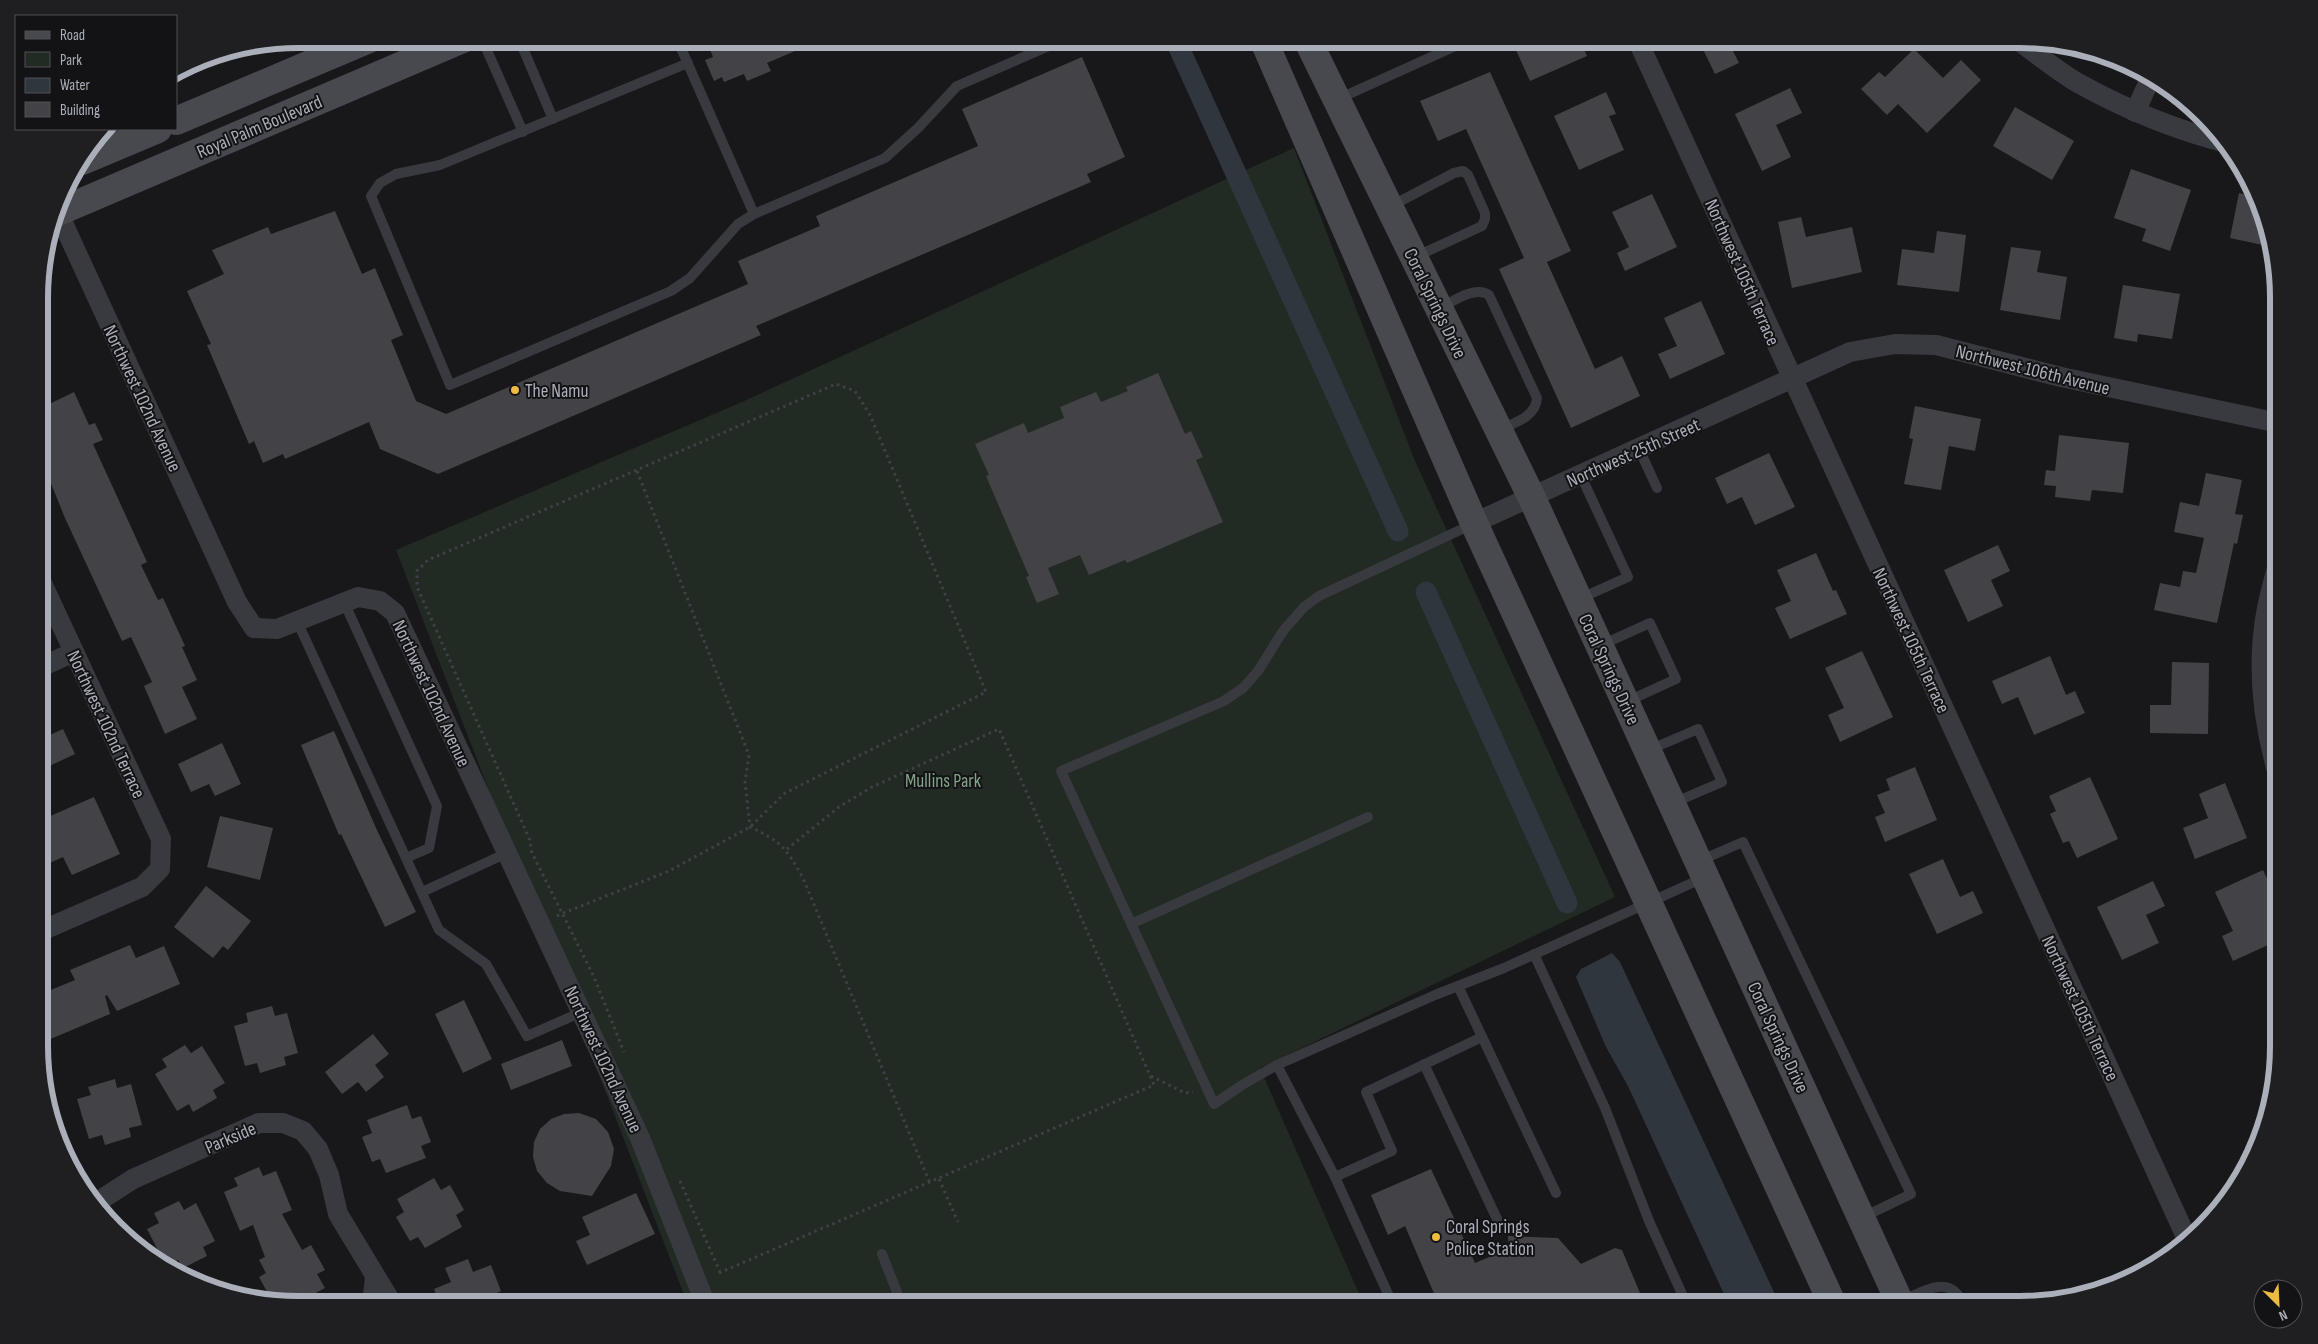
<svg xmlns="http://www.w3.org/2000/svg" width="2318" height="1344" font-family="'Sofia Sans Condensed',sans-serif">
  <rect width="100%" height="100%" fill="#18181a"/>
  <polygon fill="#222a24" points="1294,148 1415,461 1615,897 1260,1068 1364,1305 688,1305 396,550 742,402"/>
  <polygon fill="#2f363e" points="1612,953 1620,962 1780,1305 1729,1305 1628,1086 1606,1047 1576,977 1581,969"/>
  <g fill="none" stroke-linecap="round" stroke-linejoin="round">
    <g stroke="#2f363e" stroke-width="21">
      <polyline points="1175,39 1398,531"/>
      <polyline points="1426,592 1567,903"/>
    </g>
  </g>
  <g fill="#434347">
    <polygon points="720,39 790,39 795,51 767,63 771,71 747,81 744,74 724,82 722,77 714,81 705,60 713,57 708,44"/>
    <polygon points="1511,39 1561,39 1564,47 1580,40 1587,56 1530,81"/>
    <polygon points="1698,39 1727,39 1739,63 1715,74"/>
    <polygon points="1914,49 1943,78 1961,60 1981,80 1927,133 1898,104 1887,115 1861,89 1879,72 1885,77"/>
    <polygon points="1082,57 1125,157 1087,174 1091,182 756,326 761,335 438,474 380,449 369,422 285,459 283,454 263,463 254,441 249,444 207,345 211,344 187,291 224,274 212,250 268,227 271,234 335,211 362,274 375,268 403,335 391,340 416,401 446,414 748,284 738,261 820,226 816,216 978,146 962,109"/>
    <polygon points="1490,72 1571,251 1547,262 1595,369 1622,356 1640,396 1571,428 1499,269 1524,258 1466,129 1438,141 1420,101"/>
    <polygon points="1790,88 1802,113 1776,125 1791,157 1762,171 1735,114"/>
    <polygon points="1606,92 1616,114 1609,116 1624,150 1579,170 1554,116"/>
    <polygon points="2015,107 2074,141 2052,180 1993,146"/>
    <polygon points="2131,169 2191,190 2170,251 2142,241 2146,229 2114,218"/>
    <polygon points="2239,193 2257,197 2266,214 2272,247 2230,238"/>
    <polygon points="1652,194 1677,247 1625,271 1617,253 1629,247 1612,212"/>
    <polygon points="1801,217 1806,237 1852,227 1862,272 1792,288 1778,222"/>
    <polygon points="1937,231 1966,235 1959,292 1897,285 1902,249 1934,253"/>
    <polygon points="2011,247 2041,251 2037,272 2067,277 2060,320 2000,310"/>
    <polygon points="2123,285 2180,294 2172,339 2138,334 2137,342 2114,338"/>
    <polygon points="1701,301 1725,354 1670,379 1658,354 1677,346 1664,318"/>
    <polygon points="1158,373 1185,434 1191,431 1203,457 1196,460 1223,522 1127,563 1125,560 1089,575 1080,555 1048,568 1059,594 1037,603 1026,577 1029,576 986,476 989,475 975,444 1024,423 1028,433 1064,418 1060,407 1096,392 1101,402 1128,391 1126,387"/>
    <polygon points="74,392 89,425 95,423 103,440 93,444 147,562 141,565 158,600 163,598 185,646 182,647 197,680 182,687 197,719 165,734 144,686 152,682 131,637 122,641 65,518 41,459 41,408"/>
    <polygon points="1915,406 1981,419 1975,451 1949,446 1941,490 1904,484 1913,439 1909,438"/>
    <polygon points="2059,435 2129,443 2123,493 2092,490 2090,501 2055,497 2056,486 2044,485 2046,470 2055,471"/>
    <polygon points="1769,453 1795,507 1755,525 1742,497 1727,504 1715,478"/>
    <polygon points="2206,473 2242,480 2235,514 2243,515 2237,544 2234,543 2217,623 2154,610 2160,583 2180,587 2183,571 2196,573 2204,538 2174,532 2180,502 2199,506"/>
    <polygon points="1998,545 2010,571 1991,580 2003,606 1968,622 1944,570"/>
    <polygon points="1816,553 1833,591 1836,590 1847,614 1790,639 1775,608 1791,601 1777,570"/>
    <polygon points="1862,651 1893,717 1840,742 1828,715 1844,708 1825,668"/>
    <polygon points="2050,656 2066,695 2075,691 2085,713 2034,735 2018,697 2002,704 1992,681"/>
    <polygon points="2172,662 2209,663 2208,734 2150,733 2150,705 2171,705"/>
    <polygon points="63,729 75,754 41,770 41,739"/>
    <polygon points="334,731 376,828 416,912 385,927 341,834 339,835 301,745"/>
    <polygon points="222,743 241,784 215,796 209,784 191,792 178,764"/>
    <polygon points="1915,767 1937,820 1885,842 1875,817 1885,813 1877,795 1890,790 1886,779"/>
    <polygon points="2090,777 2118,839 2077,858 2069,841 2063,843 2050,814 2056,811 2049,796"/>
    <polygon points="2225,783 2247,838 2195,859 2183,828 2208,818 2199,794"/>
    <polygon points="94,797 120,854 72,875 63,857 41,867 41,820"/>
    <polygon points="220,816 273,828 260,880 207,867"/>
    <polygon points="1943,859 1960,897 1973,891 1983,913 1937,934 1909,874"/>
    <polygon points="2263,870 2279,904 2279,940 2233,961 2222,936 2233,931 2215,892"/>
    <polygon points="2153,881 2165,906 2146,915 2159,943 2122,960 2097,907"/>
    <polygon points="206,886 251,921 228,950 223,946 213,958 174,927"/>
    <polygon points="130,945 136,958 164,946 180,984 117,1011 107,995 105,996 110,1014 41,1043 41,994 75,980 70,970"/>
    <polygon points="464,1000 492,1059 463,1073 435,1014"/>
    <polygon points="272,1006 275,1016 287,1013 298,1053 284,1057 286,1065 260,1073 257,1063 245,1066 234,1026 248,1022 246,1013"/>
    <polygon points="373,1034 389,1054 375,1065 384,1077 366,1092 358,1082 342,1094 325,1072"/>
    <polygon points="562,1040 572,1066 511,1090 501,1064"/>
    <polygon points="185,1045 191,1053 202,1046 225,1083 213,1090 217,1098 193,1112 189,1104 177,1111 155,1074 167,1067 162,1059"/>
    <polygon points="115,1079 117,1088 131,1084 142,1125 129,1128 131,1137 105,1145 102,1135 89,1139 77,1099 91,1095 88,1087"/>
    <polygon points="407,1105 412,1119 421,1116 431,1142 421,1146 426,1158 386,1173 380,1159 372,1162 362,1137 372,1133 367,1120"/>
    <polygon points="579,1113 596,1119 608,1132 614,1149 611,1166 592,1196 560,1191 547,1183 537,1171 533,1157 534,1142 540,1129 551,1119 564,1114"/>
    <polygon points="259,1167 263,1176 276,1171 292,1210 282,1214 302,1250 311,1245 325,1270 317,1274 325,1288 293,1305 286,1304 282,1296 272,1301 259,1277 266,1273 259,1260 265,1257 253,1225 240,1231 224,1192 238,1186 234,1178"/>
    <polygon points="1431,1169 1475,1263 1509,1249 1508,1236 1558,1238 1581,1264 1615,1248 1622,1250 1645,1305 1439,1305 1405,1226 1388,1235 1371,1195"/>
    <polygon points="434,1178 441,1190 450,1185 464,1210 456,1215 462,1227 425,1248 418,1237 410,1241 396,1217 404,1212 397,1199"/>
    <polygon points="636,1193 655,1234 587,1265 576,1241 590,1235 582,1217"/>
    <polygon points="179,1201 184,1210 196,1203 215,1241 203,1247 207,1256 183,1268 178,1260 166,1266 147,1229 159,1223 154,1213"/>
    <polygon points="468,1259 473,1272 491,1265 501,1291 484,1299 486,1305 440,1305 434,1289 451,1282 445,1268"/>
  </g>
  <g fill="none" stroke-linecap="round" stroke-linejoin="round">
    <g stroke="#404146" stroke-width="3" stroke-dasharray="2.5 4" stroke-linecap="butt">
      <path d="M 637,471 L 749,755 L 745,782 L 750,827 C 782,842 786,848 803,878 L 930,1183"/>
      <polyline points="557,916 561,914 669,871 750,827 785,793 986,692 870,415 855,391 836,384 428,560 417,571 417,587 529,838 532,853 594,977 624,1052"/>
      <polyline points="1151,1076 1185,1093 1193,1092"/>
      <polyline points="939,1179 958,1222"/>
      <polyline points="680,1181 720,1272"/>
      <polyline points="719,1273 1154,1085 999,729 872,787 839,807 787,849"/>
    </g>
    <g stroke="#393a3f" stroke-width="10">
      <polyline points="482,39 523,132"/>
      <polyline points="519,39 553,119"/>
      <polyline points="677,39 754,214"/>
      <polyline points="688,63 440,165 396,174 380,183 371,196 450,385 671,291 690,278 738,224 754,214 885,158 918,128 957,86 1065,39"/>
      <polyline points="1338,99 1471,39"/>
      <polyline points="1391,206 1454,173 1463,171 1468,175 1485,213 1485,219 1482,226 1415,257"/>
      <path d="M 1440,308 C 1452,302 1475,285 1489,295 L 1537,398 C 1536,417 1514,423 1499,430"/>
      <polyline points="1639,449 1657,488"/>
      <polyline points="1473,524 1319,596 1304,607 1283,631 1258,671 1243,688 1224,701 1061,771 1214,1104 1242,1085 1277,1065 1435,995 1504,968 1703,878"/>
      <polyline points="1579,599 1628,577 1581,476"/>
      <polyline points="344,602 437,806 429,848 406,858"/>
      <polyline points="297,621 439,930 486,964 527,1036 582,1012"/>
      <polyline points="1599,646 1650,623 1676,679 1626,702"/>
      <polyline points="1649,750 1698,729 1722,782 1673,803"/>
      <polyline points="1699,861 1743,842 1911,1194 1861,1218"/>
      <polyline points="422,892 507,853"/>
      <polyline points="1131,924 1368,817"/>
      <polyline points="1534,954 1605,1108 1649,1221 1687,1305"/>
      <polyline points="1458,986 1556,1193"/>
      <polyline points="1424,1064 1497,1219"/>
      <polyline points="1277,1065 1335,1177 1392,1151 1366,1092 1482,1037"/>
      <polyline points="1335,1177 1393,1305"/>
      <polyline points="882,1254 902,1305"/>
      <path d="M 1901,1301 C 1925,1291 1950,1273 1964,1305"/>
    </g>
    <g stroke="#393a3f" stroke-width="20">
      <polyline points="1637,39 2188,1241"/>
      <path d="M 2016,39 C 2036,53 2057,71 2078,83 C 2125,109 2175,130 2227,143"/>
      <polyline points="2135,112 2152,75"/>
      <polyline points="57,210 237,602 254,628 277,629 358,597 380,601 395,613 640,1138 706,1305"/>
      <polyline points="1474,523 1850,352 1895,344 1936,345 2061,377 2279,423"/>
      <path d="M 2279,560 C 2275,576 2270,592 2267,608 C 2256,664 2263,724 2279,778"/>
      <polyline points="41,581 161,839 160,869 142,887 41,931"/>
      <polyline points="41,667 74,652"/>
      <polyline points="94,1204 133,1179 259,1123 283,1123 303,1131 318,1149 329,1175 338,1214 393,1305"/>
      <polyline points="372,1305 375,1277"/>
    </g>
    <g stroke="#48494f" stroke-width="28">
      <polyline points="1263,39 1474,523 1833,1305"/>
      <polyline points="1307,39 1532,498 1901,1305"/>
      <polyline points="176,121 369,39"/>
      <polyline points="82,161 158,129"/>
      <polyline points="56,213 463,39"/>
    </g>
  </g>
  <g fill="#ecbb3f" stroke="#131315" stroke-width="2">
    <circle cx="515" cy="390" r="5"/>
    <circle cx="1436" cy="1237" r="5"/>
  </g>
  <g text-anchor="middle" stroke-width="4" stroke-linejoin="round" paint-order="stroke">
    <g font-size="19" fill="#abafba" stroke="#131315">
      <text transform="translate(259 126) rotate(-23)" y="7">Royal Palm Boulevard</text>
      <text transform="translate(1743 272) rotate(66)" y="7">Northwest 105th Terrace</text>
      <text transform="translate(1436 303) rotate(64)" y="7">Coral Springs Drive</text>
      <text transform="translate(2033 369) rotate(14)" y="7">Northwest 106th Avenue</text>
      <text transform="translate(143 398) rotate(65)" y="7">Northwest 102nd Avenue</text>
      <text transform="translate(1633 452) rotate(-24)" y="7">Northwest 25th Street</text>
      <text transform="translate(1912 640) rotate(65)" y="7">Northwest 105th Terrace</text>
      <text transform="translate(1610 669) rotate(65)" y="7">Coral Springs Drive</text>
      <text transform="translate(432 693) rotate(65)" y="7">Northwest 102nd Avenue</text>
      <text transform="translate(107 724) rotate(65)" y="7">Northwest 102nd Terrace</text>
      <text transform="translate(2081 1008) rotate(65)" y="7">Northwest 105th Terrace</text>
      <text transform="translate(1779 1037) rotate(65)" y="7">Coral Springs Drive</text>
      <text transform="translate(604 1059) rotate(65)" y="7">Northwest 102nd Avenue</text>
      <text transform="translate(230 1137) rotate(-23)" y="7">Parkside</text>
    </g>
    <g font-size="19" fill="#abafba" stroke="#131315" text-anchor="start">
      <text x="525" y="397">The Namu</text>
      <text x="1446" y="1233">Coral Springs<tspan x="1446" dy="22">Police Station</tspan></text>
    </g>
    <g font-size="19" fill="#83a487" stroke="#131315">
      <text x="943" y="787">Mullins Park</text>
    </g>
  </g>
  <path d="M0 0H2318V1344H0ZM298 48H2020A250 250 0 0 1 2270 298V1046A250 250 0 0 1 2020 1296H298A250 250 0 0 1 48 1046V298A250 250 0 0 1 298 48Z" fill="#1f1f22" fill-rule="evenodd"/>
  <path fill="none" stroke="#abafba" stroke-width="6" d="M298 48H2020A250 250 0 0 1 2270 298V1046A250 250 0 0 1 2020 1296H298A250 250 0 0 1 48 1046V298A250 250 0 0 1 298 48Z"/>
  <rect x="15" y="15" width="162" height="115" fill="#131315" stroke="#505157"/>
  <rect x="25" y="31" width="25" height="8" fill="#48494f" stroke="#505157"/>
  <text x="60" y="40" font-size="15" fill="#abafba">Road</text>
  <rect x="25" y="52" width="25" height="15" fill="#222a24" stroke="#505157"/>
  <text x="60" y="65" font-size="15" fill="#abafba">Park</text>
  <rect x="25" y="78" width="25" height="15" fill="#2f363e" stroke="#505157"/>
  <text x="60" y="90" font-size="15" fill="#abafba">Water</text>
  <rect x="25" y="102" width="25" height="15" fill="#434347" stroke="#505157"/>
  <text x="60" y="115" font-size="15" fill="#abafba">Building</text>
  <g transform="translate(2278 1304) rotate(156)"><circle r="24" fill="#131315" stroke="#505157"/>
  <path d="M0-4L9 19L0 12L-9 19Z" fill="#ecbb3f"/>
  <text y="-8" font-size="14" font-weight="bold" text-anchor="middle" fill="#abafba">N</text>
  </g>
</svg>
